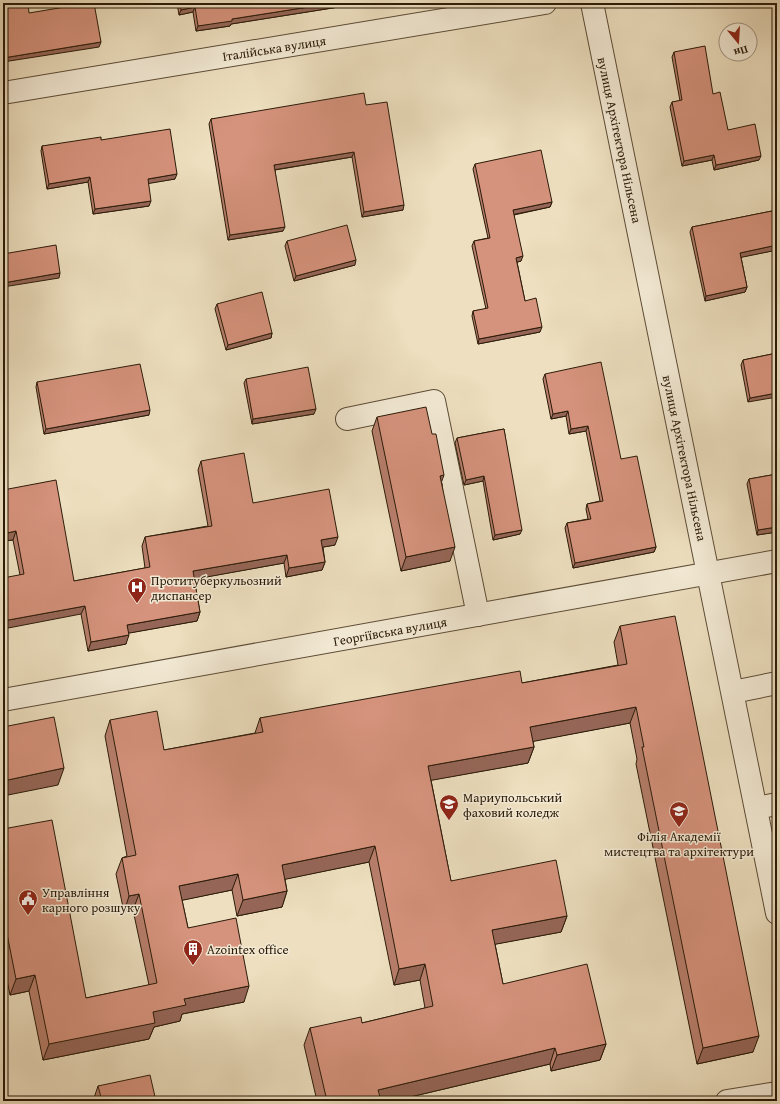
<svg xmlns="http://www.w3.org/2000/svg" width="780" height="1104" font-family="'Gentium Book Plus',serif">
  <rect width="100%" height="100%" fill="#eddfbf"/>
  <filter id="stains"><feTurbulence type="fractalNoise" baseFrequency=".005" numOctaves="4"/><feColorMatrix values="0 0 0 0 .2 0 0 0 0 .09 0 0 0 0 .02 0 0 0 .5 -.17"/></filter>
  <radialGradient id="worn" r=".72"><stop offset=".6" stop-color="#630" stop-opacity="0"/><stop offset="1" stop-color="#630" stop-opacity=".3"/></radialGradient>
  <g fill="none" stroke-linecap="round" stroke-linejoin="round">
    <g stroke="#5c4c36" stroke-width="24">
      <g id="minor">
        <polyline points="592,3 777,913"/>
        <polyline points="3,93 545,3"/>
        <polyline points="347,419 434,401 478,615"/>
        <polyline points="733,692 777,683"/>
        <polyline points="3,700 777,561"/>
        <polyline points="756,808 777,804"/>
        <polyline points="727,1101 777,1093"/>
      </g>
    </g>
    <use href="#minor" stroke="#f3ead5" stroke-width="22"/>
  </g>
  <g fill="#b77e6b" stroke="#2b1b09">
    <polygon points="177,3 364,3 231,24 230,26 196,31 193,12 179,15"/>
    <polygon points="674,52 713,94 728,130 759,160 714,170 712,160 682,166 670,107 672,102 680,101 672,57"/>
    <polygon points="366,105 403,210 362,217 352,157 275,170 283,231 228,240 209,124 211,119"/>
    <polygon points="101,140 175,179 148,183 149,206 93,214 88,182 47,189 41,151 42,146"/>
    <polygon points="475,164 552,202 550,207 514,215 521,261 517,262 525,301 540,332 478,344 472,316 473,311 486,309 472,246 474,241 488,238 473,169"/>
    <polygon points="777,210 777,250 741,257 747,287 745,292 705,301 690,232 692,227"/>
    <polygon points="287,241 355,265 294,281 285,246"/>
    <polygon points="217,304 272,333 271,338 226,350 215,309"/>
    <polygon points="777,353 748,402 741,365 743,360"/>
    <polygon points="545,374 621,459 656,547 654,552 573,568 565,528 567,523 588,519 586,509 587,504 600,501 586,431 569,434 566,416 551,419 543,379"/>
    <polygon points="246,379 314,414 252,424 244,383"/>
    <polygon points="37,382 149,415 44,434 36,387"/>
    <polygon points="377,417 442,483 450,561 401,571 372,431"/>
    <polygon points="504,429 520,534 493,540 483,481 464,485 455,443 457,438"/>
    <polygon points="201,461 253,503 335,545 323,547 325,562 322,570 286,577 284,563 194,579 200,612 197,621 128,633 126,644 88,651 81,614 20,575 13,540 3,541 3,490 74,581 145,568 142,546 145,537 208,526 198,470"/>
    <polygon points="777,474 777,532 757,535 747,484 749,479"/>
    <polygon points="620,626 753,1052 697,1064 636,764 637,759 630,723 533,741 534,747 528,763 431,780 451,881 567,916 561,932 495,944 503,984 606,1044 600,1060 551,1071 550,1064 393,1101 317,1101 304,1045 310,1028 362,1023 425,1008 420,980 394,985 369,862 285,879 287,891 282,907 237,916 232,890 182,900 188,928 244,1002 182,1014 180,1021 154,1027 149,1039 43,1060 29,991 10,995 3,960 3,829 86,998 149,985 133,910 124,912 116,874 122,858 127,856 105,736 110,720 164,750 255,733 260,718 522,683 618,665 614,642"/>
    <polygon points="98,1086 156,1101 93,1101"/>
  </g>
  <g fill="#956657" stroke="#2b1b09">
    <polygon points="334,3 364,3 231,24 230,26 196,31 198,26 232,19"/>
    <polygon points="195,7 193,12 179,15 181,10"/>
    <polygon points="101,42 99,47 3,62 3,58"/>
    <polygon points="354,152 352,157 273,170 274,165"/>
    <polygon points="714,155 712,160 682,166 684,161"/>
    <polygon points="761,156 759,160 714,170 716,165"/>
    <polygon points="177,174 175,179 146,184 148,179"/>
    <polygon points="90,177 88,182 47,189 49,184"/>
    <polygon points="151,201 149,206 93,214 95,209"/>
    <polygon points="552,202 550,207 511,215 513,210"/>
    <polygon points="404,205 403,210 362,217 364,212"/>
    <polygon points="285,227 283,231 228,240 230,235"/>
    <polygon points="777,245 777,250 738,258 740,253"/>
    <polygon points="523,256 521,261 514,263 516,258"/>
    <polygon points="356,260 355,265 294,281 296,276"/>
    <polygon points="60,273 59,278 3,287 3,283"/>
    <polygon points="747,287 745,292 705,301 706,296"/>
    <polygon points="542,327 540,332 478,344 479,339"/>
    <polygon points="272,333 271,338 226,350 228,345"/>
    <polygon points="777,393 777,397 748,402 750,398"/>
    <polygon points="316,409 314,414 252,424 253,419"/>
    <polygon points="150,410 149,415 44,434 46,429"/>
    <polygon points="568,411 566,416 551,419 553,414"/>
    <polygon points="588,426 586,431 569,434 571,429"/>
    <polygon points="444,475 439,489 440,476"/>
    <polygon points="484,476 483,481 464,485 466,480"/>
    <polygon points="777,527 777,532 757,535 758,530"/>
    <polygon points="522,530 520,534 493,540 495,535"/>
    <polygon points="16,531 13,540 3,541 3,534"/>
    <polygon points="338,537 335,545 318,548 321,540"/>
    <polygon points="455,547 450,561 401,571 406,557"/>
    <polygon points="656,547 654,552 573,568 575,563"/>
    <polygon points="287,555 284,563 190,580 193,571"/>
    <polygon points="325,562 322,570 286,577 289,568"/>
    <polygon points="85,606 81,614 3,629 3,621"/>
    <polygon points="200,612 197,621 124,634 127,625"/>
    <polygon points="129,635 126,644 88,651 91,642"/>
    <polygon points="636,707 630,723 525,743 530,727"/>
    <polygon points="534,747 528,763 422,782 428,766"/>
    <polygon points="64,768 58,785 3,796 3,781"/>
    <polygon points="375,846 369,862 277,881 282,865"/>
    <polygon points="238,874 232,890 174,902 179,886"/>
    <polygon points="287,891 282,907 237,916 243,900"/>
    <polygon points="139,894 133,910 124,912 129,896"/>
    <polygon points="567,916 561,932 486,946 492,930"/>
    <polygon points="425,964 420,980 394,985 399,969"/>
    <polygon points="35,975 29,991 10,995 16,979"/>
    <polygon points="249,986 244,1002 182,1014 180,1021 154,1027 149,1039 43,1060 49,1044 153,1012 184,999"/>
    <polygon points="759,1036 753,1052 697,1064 703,1048"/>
    <polygon points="606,1044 600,1060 551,1071 557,1055"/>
    <polygon points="555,1048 550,1064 393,1101 362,1101 378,1090"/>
  </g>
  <g fill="#d5927c" stroke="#2b1b09">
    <polygon points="3,3 28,3 29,13 89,3 94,3 101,42 3,58"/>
    <polygon points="180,3 334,3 232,19 232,21 198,26 195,7 181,10"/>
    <polygon points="705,46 713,94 720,92 728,130 755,124 761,156 716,165 714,155 684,161 672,102 682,100 674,52"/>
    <polygon points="364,93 366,105 387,102 404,205 364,212 354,152 274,165 285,227 230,235 211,119"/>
    <polygon points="170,129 177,174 148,179 151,201 95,209 90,177 49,184 42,146 101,137 101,140"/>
    <polygon points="541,150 552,202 513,210 523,256 516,258 525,301 536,298 542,327 479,339 473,311 488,308 474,241 490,238 475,164"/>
    <polygon points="777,210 777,245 740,253 747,287 706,296 692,227"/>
    <polygon points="347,225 356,260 296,276 287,241"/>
    <polygon points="56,245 60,273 3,283 3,254"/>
    <polygon points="262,292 272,333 228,345 217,304"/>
    <polygon points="777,353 777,393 750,398 743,360"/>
    <polygon points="601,362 621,459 637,456 656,547 575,563 567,523 591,519 587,504 603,501 588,426 571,429 568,411 553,414 545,374"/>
    <polygon points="140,364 150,410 46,429 37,382"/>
    <polygon points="308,367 316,409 253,419 246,379"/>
    <polygon points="426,407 432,434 436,434 444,475 440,476 455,547 406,557 377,417"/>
    <polygon points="504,429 522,530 495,535 484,476 466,480 457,438"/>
    <polygon points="244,453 253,503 329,489 338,537 321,540 325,562 289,568 287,555 193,571 200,612 127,625 129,635 91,642 85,606 3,621 3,578 24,574 16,531 3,534 3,490 56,480 74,581 150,567 145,537 212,526 201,461"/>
    <polygon points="777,474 777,527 758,530 749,479"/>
    <polygon points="675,616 759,1036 703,1048 642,747 644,747 636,707 530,727 534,747 428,766 451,881 556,860 567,916 492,930 503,984 587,964 606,1044 557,1055 555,1048 378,1090 380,1097 362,1101 327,1101 310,1028 361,1017 362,1023 433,1006 425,964 399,969 375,846 282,865 287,891 243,900 238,874 179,886 188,928 236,918 249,986 184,999 186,1005 153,1012 155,1023 49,1044 35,975 16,979 3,914 3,829 52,820 86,998 157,983 139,894 129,896 122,858 136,855 110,720 157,711 164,750 263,732 260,718 520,671 522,683 627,664 620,626"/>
    <polygon points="54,717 64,768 3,781 3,727"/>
    <polygon points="150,1075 156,1101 102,1101 98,1086"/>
  </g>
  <defs>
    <g id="hospital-pin" transform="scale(1)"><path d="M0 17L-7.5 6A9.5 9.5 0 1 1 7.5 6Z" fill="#8f2418" stroke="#f3ead5"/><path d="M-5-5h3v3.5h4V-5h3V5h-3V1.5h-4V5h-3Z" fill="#fff"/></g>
    <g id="university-pin" transform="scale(1)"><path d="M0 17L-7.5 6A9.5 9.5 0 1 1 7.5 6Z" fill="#8f2418" stroke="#f3ead5"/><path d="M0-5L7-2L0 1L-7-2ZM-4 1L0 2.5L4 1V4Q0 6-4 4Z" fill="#fff"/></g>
    <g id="civic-pin" transform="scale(1)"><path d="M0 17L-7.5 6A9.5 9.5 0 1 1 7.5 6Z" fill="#8f2418" stroke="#f3ead5"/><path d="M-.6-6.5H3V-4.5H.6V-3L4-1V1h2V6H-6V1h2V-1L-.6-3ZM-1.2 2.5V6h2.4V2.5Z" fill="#fff"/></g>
    <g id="building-pin" transform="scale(1)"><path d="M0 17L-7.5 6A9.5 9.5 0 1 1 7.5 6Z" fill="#8f2418" stroke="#f3ead5"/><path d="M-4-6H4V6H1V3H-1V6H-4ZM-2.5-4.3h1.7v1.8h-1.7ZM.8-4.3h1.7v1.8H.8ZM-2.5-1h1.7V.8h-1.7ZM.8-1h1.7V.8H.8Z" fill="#fff"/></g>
  </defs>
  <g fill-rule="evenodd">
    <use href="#hospital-pin" x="137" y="587"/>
    <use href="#university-pin" x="449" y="804"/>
    <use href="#university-pin" x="679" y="811"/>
    <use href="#civic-pin" x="28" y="899"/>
    <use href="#building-pin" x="193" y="949"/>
  </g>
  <g text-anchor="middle" stroke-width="3" stroke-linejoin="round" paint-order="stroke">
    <g font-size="13" fill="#2b1b09" stroke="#f3ead5">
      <text transform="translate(274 48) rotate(-9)" y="5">Італійська вулиця</text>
      <text transform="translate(620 140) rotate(78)" y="5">вулиця Архітектора Нільсена</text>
      <text transform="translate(685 458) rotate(78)" y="5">вулиця Архітектора Нільсена</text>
      <text transform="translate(390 631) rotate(-10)" y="5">Георгіївська вулиця</text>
    </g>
    <g font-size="13" fill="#2b1b09" stroke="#f3ead5" text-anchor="start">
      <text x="151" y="585">Протитуберкульозний<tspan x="151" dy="15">диспансер</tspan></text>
      <text x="463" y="802">Мариупольський<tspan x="463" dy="15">фаховий коледж</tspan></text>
      <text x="679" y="841" text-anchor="middle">Філія Академії<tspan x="679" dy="15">мистецтва та архітектури</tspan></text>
      <text x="42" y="897">Управління<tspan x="42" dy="15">карного розшуку</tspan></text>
      <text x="207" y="954">Azointex office</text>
    </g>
  </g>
  <rect width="780" height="1104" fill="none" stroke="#eddfbf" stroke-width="16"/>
  <rect x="4" y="4" width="772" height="1096" fill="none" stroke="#2b1b09" stroke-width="2"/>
  <rect x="8" y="8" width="764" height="1088" fill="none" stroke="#2b1b09"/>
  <g transform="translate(738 42) rotate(162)"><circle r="19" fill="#f3ead5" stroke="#a39783"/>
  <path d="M0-3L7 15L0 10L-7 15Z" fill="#8f2418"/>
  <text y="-6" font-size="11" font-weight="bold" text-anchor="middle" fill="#2b1b09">Пн</text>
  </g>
  <rect width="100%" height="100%" filter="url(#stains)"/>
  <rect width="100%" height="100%" fill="url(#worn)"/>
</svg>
